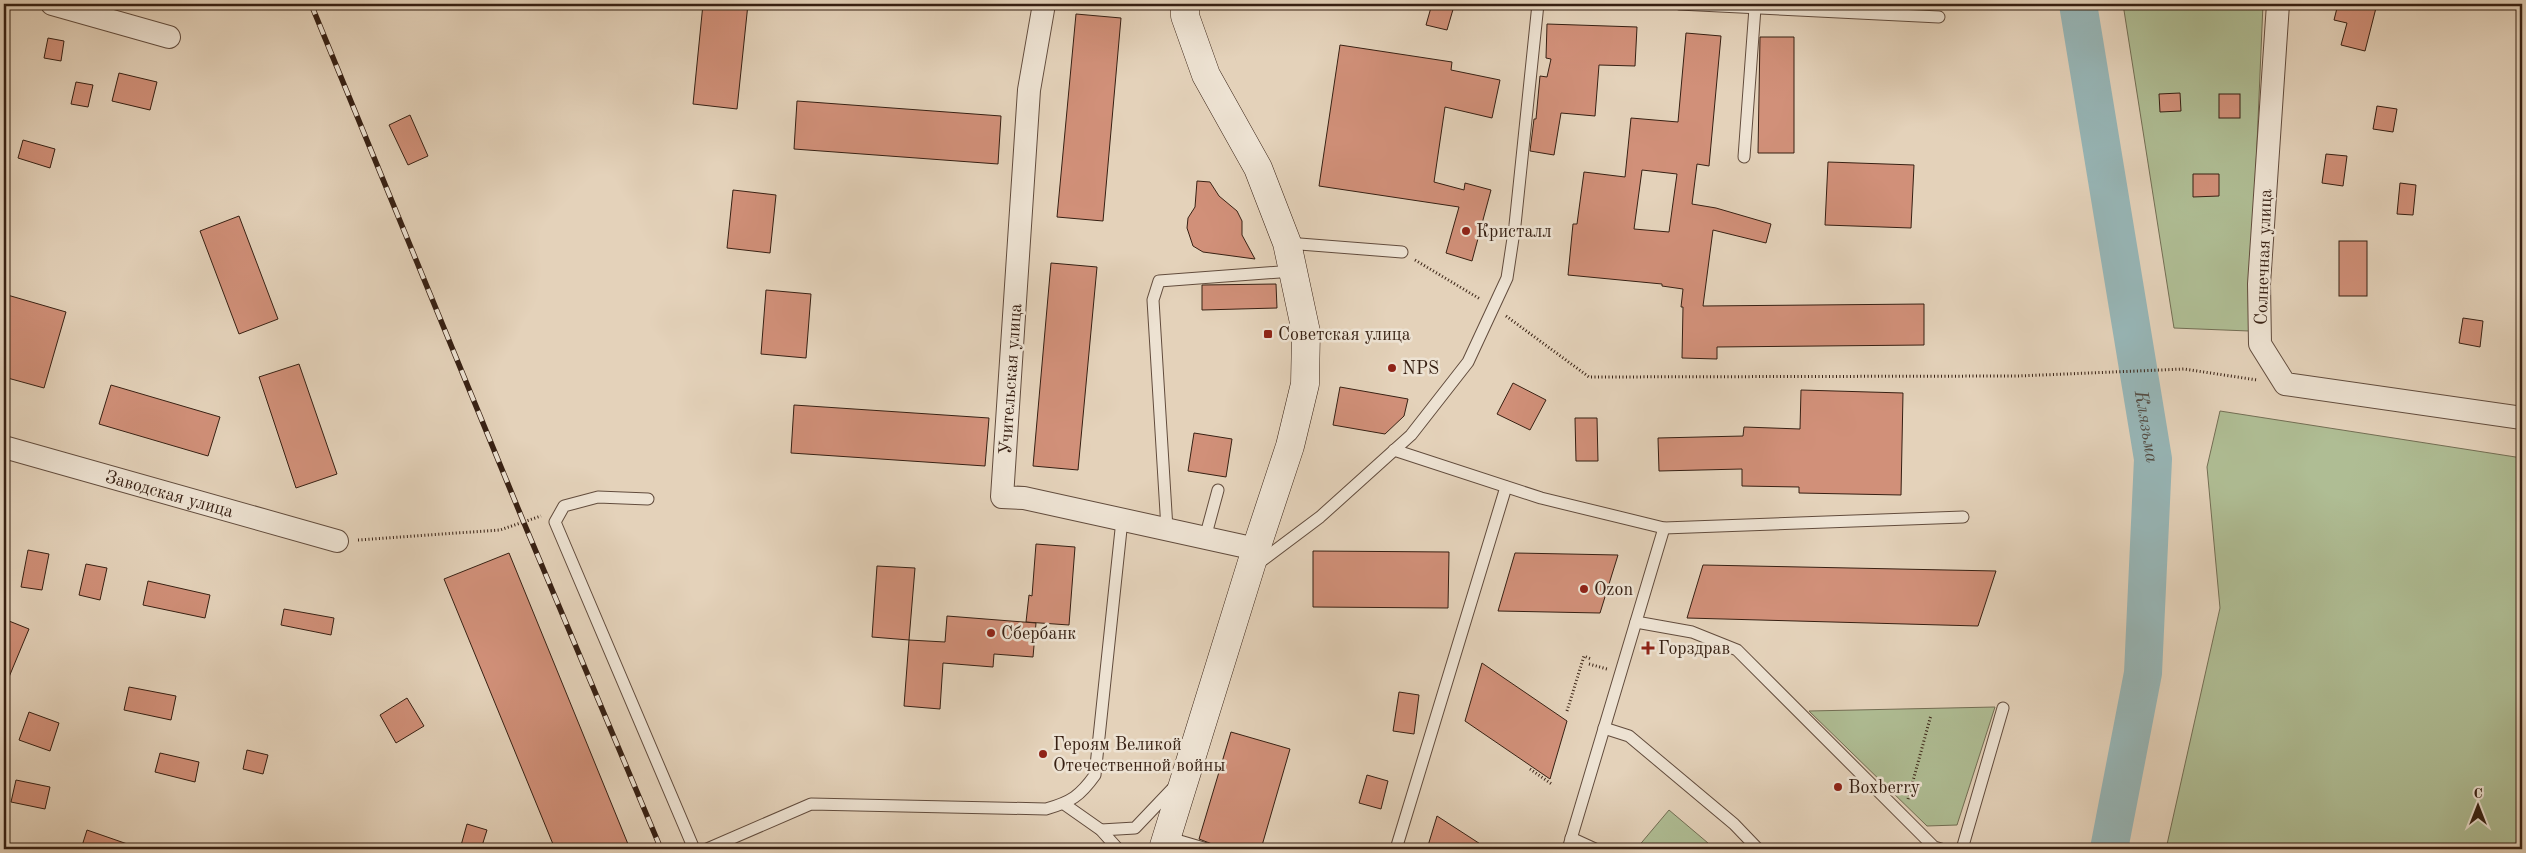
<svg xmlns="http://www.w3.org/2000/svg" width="2526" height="853" font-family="'Old Standard TT',serif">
  <rect width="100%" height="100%" fill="#e4d2ba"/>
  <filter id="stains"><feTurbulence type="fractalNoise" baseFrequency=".004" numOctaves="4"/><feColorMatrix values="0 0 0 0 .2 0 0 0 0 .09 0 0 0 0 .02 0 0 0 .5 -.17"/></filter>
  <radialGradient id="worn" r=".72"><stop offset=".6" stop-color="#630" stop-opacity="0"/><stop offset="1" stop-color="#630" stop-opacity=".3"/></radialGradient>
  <g fill="#afbd94" stroke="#736e54">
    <polygon points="2123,4 2263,4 2249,331 2174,328"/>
    <polygon points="2220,411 2522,458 2522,849 2166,849 2220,608 2207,467"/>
    <polygon points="1995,707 1957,825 1927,826 1809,711"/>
    <polygon points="1669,810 1708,843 1702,849 1637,848"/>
  </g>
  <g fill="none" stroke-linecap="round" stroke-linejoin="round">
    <path stroke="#97b6b7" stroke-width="38" id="s1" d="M 2078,4 L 2153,459 L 2143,673 L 2109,849"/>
  </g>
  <g fill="#d19079" stroke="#372013" fill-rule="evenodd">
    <polygon points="703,4 748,4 737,109 693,104"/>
    <polygon points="1432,4 1454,6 1447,30 1426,25"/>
    <polygon points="2338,4 2377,4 2365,51 2341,45 2347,23 2334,20"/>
    <polygon points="1076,14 1121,18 1103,221 1057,217"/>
    <polygon points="1547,24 1637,27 1635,66 1599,65 1595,116 1561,113 1554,155 1530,151 1534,119 1536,119 1540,76 1547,77 1551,59 1546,58"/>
    <path d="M 1686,33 L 1721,36 L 1709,166 L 1697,164 L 1692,204 L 1716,208 L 1771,224 L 1766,243 L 1713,230 L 1703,306 L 1924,304 L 1924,345 L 1717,347 L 1717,359 L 1682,358 L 1683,307 L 1681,307 L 1683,289 L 1662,286 L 1662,284 L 1568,275 L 1573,224 L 1577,224 L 1584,172 L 1625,177 L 1631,118 L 1678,122 ZM 1642,170 L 1677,174 L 1669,232 L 1634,229 Z"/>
    <polygon points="1760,37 1794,37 1794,153 1758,153"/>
    <polygon points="48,38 64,41 61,61 44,58"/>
    <polygon points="1340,45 1452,62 1451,70 1500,80 1492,118 1445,107 1434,182 1464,190 1465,183 1491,190 1472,261 1446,253 1459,207 1319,186"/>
    <polygon points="119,73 157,82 150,110 112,101"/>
    <polygon points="76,82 93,85 88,107 71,104"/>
    <polygon points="2180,93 2181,111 2160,112 2159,94"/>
    <rect x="2219" y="94" width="21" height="24"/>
    <polygon points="797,101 1001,116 998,164 794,149"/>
    <polygon points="2377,106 2397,109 2393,132 2373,129"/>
    <polygon points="410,115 428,156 408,165 389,125"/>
    <polygon points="23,140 55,149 50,168 18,158"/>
    <polygon points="2326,154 2347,156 2343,186 2322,183"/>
    <polygon points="1828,162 1914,165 1911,228 1825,225"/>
    <polygon points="2193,174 2219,174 2219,196 2193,197"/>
    <polygon points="1197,181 1210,182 1219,196 1237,211 1242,221 1242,235 1255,259 1203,252 1193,246 1187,228 1188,218 1195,207"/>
    <polygon points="2400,183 2416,185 2413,215 2397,214"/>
    <polygon points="733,190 776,195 770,253 727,248"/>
    <polygon points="239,216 278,319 239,334 200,231"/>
    <rect x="2339" y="241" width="28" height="55"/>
    <polygon points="1051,263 1097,267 1078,470 1033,466"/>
    <polygon points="1276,284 1277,308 1202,310 1202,285"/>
    <polygon points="766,290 811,294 806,358 761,354"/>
    <polygon points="4,294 66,312 44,388 4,377"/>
    <polygon points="2463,318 2483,321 2480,347 2459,343"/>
    <polygon points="299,364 337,474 296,488 259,377"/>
    <polygon points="1513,383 1546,400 1530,430 1497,414"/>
    <polygon points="111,385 220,417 208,456 99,424"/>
    <polygon points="1340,387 1408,399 1404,416 1385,434 1333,425"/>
    <polygon points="1801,390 1903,393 1901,495 1799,493 1799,487 1742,486 1742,469 1659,471 1658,438 1743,436 1744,427 1800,429"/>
    <polygon points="794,405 989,418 985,466 791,453"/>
    <polygon points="1575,418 1597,418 1598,461 1576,461"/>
    <polygon points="1194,433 1232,439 1226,477 1188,471"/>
    <polygon points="1036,544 1075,547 1069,625 1026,622 1029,595 1032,596"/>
    <polygon points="28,550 49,554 42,590 21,587"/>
    <polygon points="1313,551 1449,552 1448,608 1313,607"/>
    <polygon points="509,553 630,849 555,849 444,579"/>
    <polygon points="1515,553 1618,555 1600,613 1498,611"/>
    <polygon points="86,564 107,568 100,600 79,595"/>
    <polygon points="1703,565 1996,571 1978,626 1687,618"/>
    <polygon points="877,566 915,568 909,640 872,637"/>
    <polygon points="148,581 210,595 205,618 143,605"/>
    <polygon points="284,609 334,618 331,635 281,625"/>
    <polygon points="947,616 1036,623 1033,657 994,654 993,667 943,663 940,709 904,706 909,640 945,642"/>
    <polygon points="4,619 29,629 4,689"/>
    <polygon points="1482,663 1567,721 1550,779 1465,721"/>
    <polygon points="129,687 176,696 171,720 124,710"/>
    <polygon points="1399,692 1419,695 1414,734 1393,731"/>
    <polygon points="407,698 424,726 396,743 380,715"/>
    <polygon points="29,712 59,723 50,751 19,740"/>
    <polygon points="1231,732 1290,749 1261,849 1214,849 1212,844 1199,839"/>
    <polygon points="247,750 268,755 263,774 243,769"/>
    <polygon points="160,753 199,762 195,782 155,772"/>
    <polygon points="1367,775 1388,781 1381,809 1359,803"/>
    <polygon points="16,780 50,787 45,809 11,802"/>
    <polygon points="1437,816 1488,849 1427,849"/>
    <polygon points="467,824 487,830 481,849 460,849"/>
    <polygon points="87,830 136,847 136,849 81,849"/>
  </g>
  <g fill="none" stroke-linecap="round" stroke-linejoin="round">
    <g stroke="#624c3d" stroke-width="13">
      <g id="service">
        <polyline points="1679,4 1939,17"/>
        <polyline points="1744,157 1755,8"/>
        <polyline points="1287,243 1402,252"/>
        <polyline points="1394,450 1541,498 1664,528 1963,517"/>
        <polyline points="648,499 598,497 564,506 555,522 694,849"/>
        <polyline points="1167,529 1153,300 1159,281 1293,271"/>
        <polyline points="1205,538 1218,490"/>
        <polyline points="1256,565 1320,517 1411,435 1468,362 1507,278 1515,225 1538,4"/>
        <polyline points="1636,622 1692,632 1737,650 1934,847 1941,849"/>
        <polyline points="1604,728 1629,736 1734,824 1758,849"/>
        <polyline points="1064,804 1101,830 1118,849"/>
        <polyline points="1101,830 1135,828 1174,787"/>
        <polyline points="1166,837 1207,849"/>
        <polyline points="1571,838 1595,849"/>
        <path d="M 707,849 L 811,804 L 1046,809 C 1071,802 1080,796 1095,775 L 1122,520"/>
        <polyline points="1396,849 1506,487"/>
        <polyline points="1568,849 1664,528"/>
        <polyline points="1962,849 2003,708"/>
      </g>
    </g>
    <g stroke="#624c3d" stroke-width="24">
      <g id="minor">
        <polyline points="52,4 169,37"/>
        <polyline points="1044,4 1029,90 1002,497 1024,498 1256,549"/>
        <polyline points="2278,4 2259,284 2260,344 2285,384 2522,418"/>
        <path id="s2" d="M 4,447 L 337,541"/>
      </g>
    </g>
    <g stroke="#372013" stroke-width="29">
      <polyline id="secondary" points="1163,849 1256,549 1290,446 1305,384 1306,332 1287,243 1258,168 1206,75 1185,16 1185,4"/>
    </g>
    <g stroke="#372013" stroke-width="3" stroke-dasharray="1 2.5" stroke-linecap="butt">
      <polyline points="1415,260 1480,299"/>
      <polyline points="1506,316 1589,377 2018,376 2184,369 2257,380"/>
      <polyline points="358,540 500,530 541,516"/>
      <polyline points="1589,664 1607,669"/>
      <polyline points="1567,711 1584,656 1591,659"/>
      <polyline points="1530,769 1553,785"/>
      <polyline points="1908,799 1931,715"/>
    </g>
    <use href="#service" stroke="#ede2d2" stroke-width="11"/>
    <use href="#minor" stroke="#ede2d2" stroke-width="22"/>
    <use href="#secondary" stroke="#ede2d2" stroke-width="28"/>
    <g stroke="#372013" stroke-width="5.5">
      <polyline id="rail" points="311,4 524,523 661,849"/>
    </g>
    <use href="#rail" stroke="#ede2d2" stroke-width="4" stroke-dasharray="11" stroke-linecap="butt"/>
  </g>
  <g fill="#8f2418" stroke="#ede2d2" stroke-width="2">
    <circle cx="1466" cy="231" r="5"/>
    <rect x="1263" y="329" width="10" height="10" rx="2.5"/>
    <circle cx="1392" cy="368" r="5"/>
    <circle cx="1584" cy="589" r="5"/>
    <circle cx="991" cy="633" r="5"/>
    <path d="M1645.5 640.5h5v5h5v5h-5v5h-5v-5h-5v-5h5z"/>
    <circle cx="1043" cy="754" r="5"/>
    <circle cx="1838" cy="787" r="5"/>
  </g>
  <g text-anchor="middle" stroke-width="5" stroke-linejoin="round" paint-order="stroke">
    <g font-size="18" fill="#372013" stroke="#ede2d2" text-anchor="start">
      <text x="1476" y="237">Кристалл</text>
      <text x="1278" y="340">Советская улица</text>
      <text x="1402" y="374">NPS</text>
      <text x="1594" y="595">Ozon</text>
      <text x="1001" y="639">Сбербанк</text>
      <text x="1658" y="654">Горздрав</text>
      <text x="1053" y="750">Героям Великой<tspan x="1053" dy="21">Отечественной войны</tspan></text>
      <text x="1848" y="793">Boxberry</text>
    </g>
    <g font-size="18" fill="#372013" stroke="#ede2d2">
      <text transform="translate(2263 257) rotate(-88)" y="6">Солнечная улица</text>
      <text transform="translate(1010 379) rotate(-86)" y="6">Учительская улица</text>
      <text dy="6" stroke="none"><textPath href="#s2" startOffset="172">Заводская улица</textPath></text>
    </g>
    <g font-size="19" font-style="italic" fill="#544d44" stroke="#ede2d2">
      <text dy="7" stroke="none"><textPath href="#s1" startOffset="428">Клязьма</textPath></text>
    </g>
  </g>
  <rect width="2526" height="853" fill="none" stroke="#e4d2ba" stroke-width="20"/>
  <rect x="5" y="5" width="2516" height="843" fill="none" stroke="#372013" stroke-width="2.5"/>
  <rect x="10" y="10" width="2506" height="833" fill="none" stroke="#372013"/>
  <g transform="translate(2478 806)" stroke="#ede2d2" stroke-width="4" paint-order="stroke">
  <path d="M0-4L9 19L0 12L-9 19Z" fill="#372013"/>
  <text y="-8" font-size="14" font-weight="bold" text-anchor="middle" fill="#372013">С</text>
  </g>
  <rect width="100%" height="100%" filter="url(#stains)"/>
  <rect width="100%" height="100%" fill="url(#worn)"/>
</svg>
